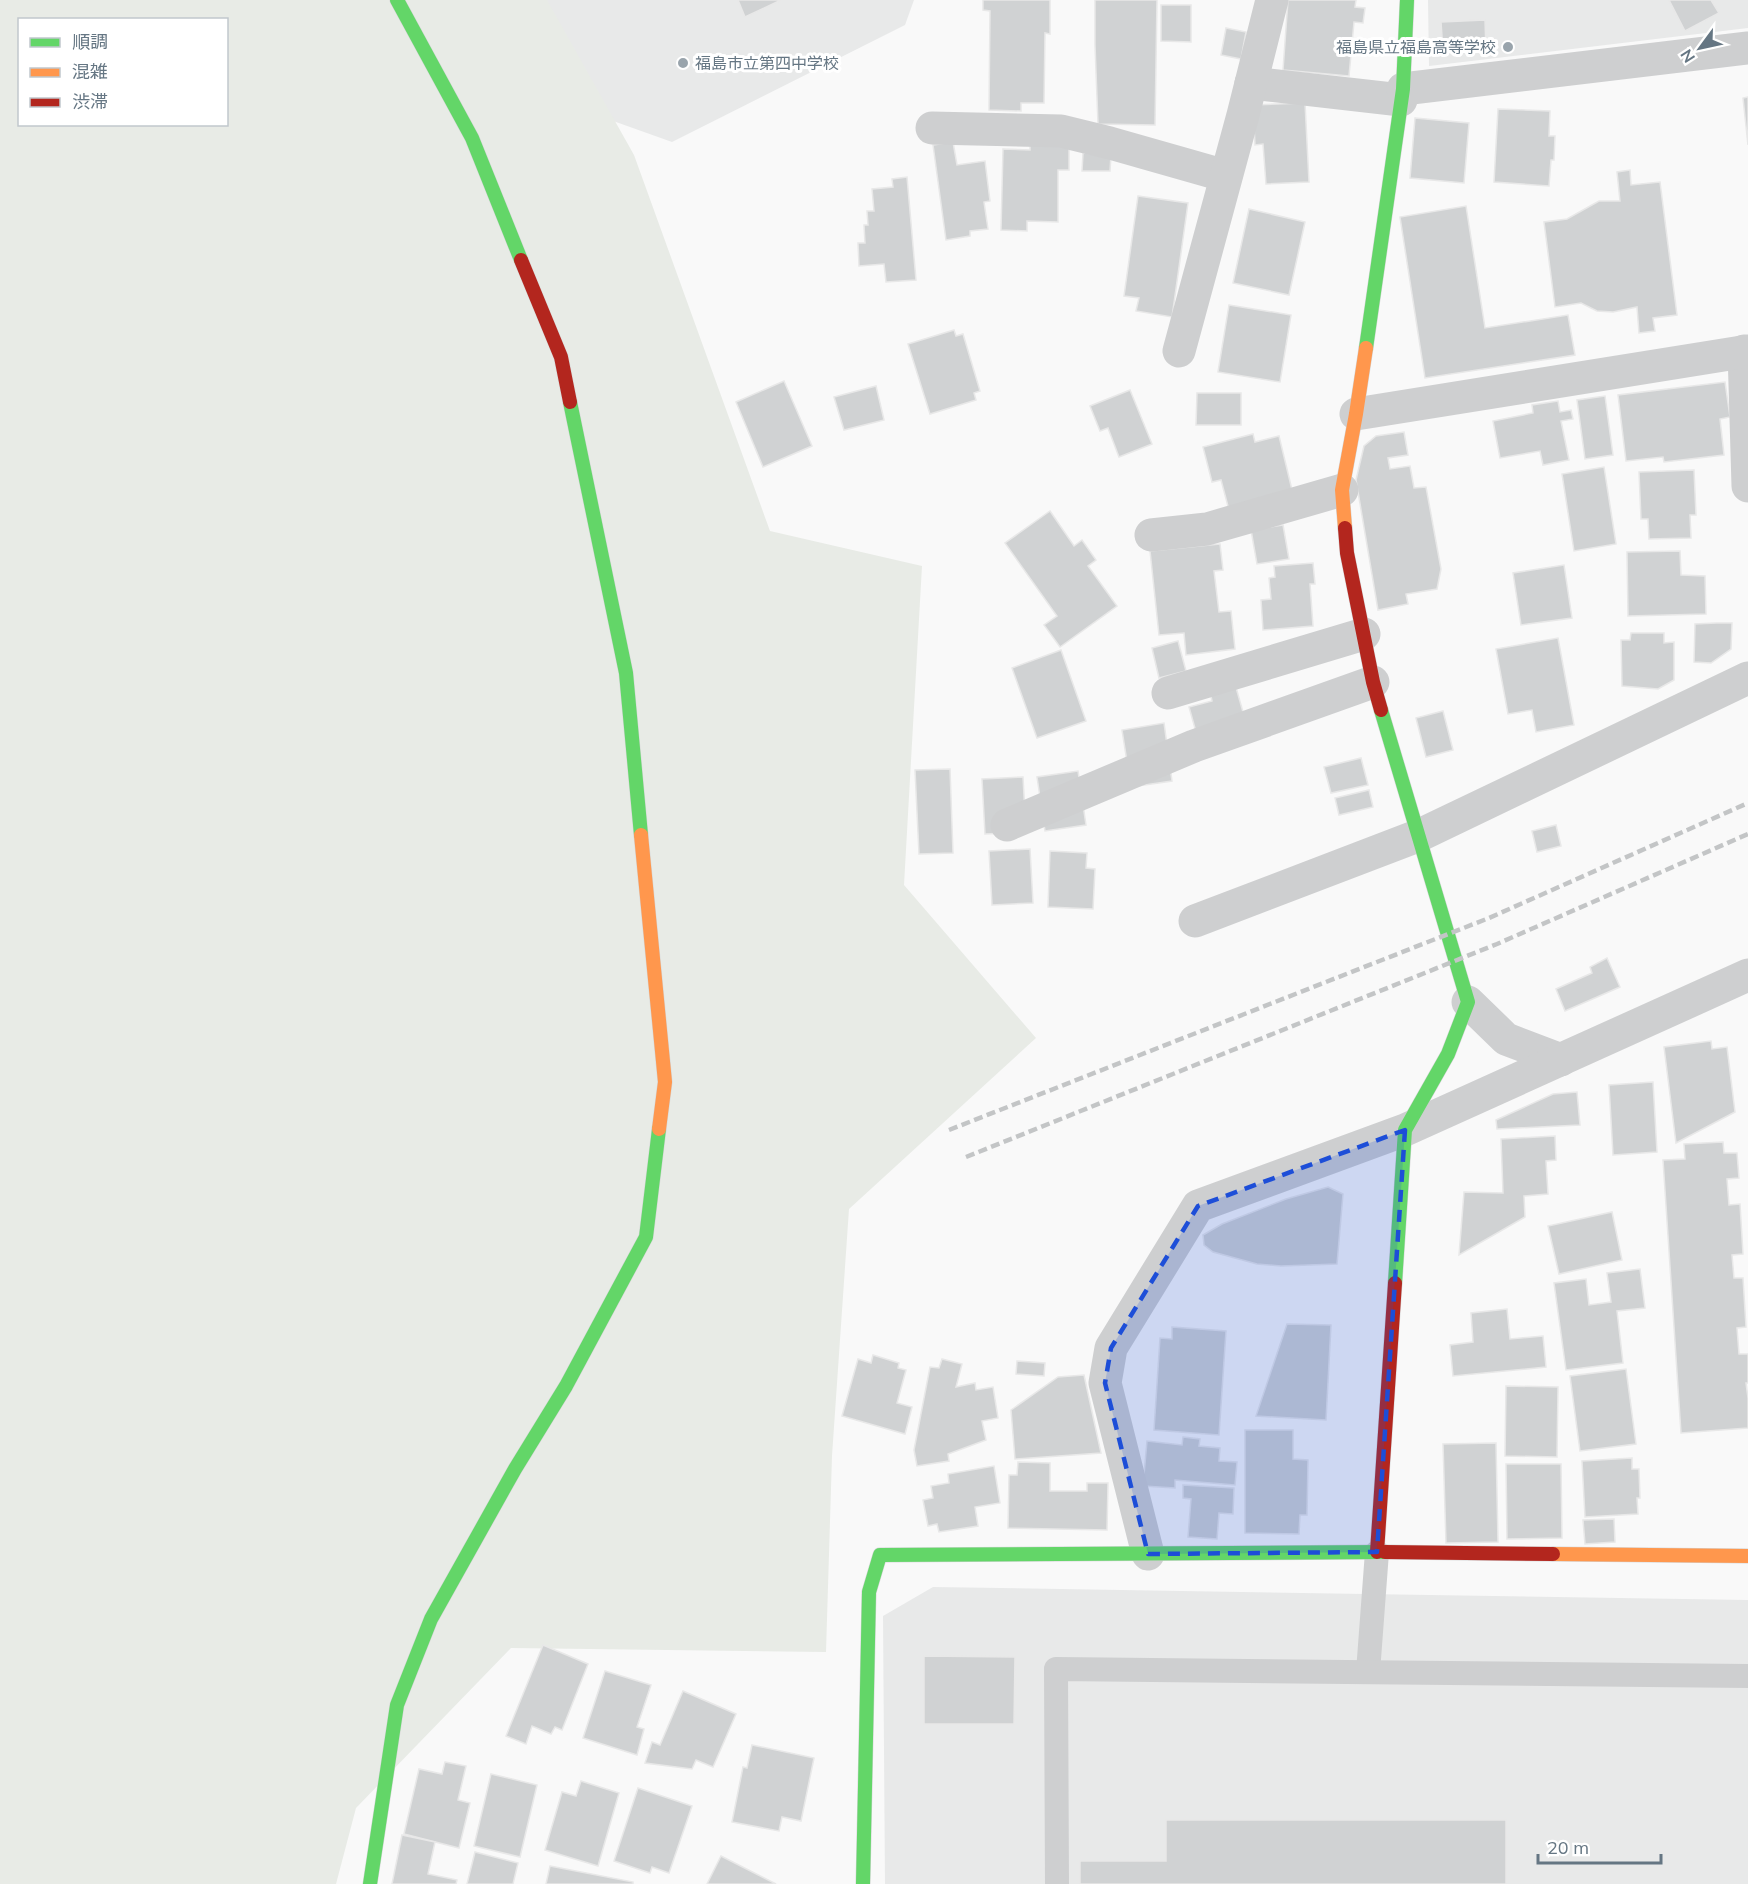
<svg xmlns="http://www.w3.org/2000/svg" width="1748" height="1884" font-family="Mulish,'Noto Sans JP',sans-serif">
  <rect width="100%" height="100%" fill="#f9f9f9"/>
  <g fill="#e8e9e9">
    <polygon points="500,0 914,0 905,25 672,142 560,102"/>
    <polygon points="1428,0 1748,0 1748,28 1429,66"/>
    <polygon points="933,1587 1748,1600 1748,1884 885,1884 883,1616"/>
  </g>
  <path fill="#e8ebe6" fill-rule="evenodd" d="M 0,0 L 547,0 L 634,155 L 770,531 L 922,566 L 904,885 L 1036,1038 L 849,1209 L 832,1456 L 826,1652 L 511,1648 L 356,1808 L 336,1884 L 0,1884 ZM 20,20 L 226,20 L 226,124 L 20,124 Z"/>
  <g fill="#d0d2d3" stroke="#e8e8e8" stroke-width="1.5">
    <polygon points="738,0 781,0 745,17"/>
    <polygon points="983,0 1050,0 1050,34 1045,33 1044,103 1021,103 1021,111 989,110 990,11 983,10"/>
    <polygon points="1095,0 1157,0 1155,125 1098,124 1095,45"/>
    <polygon points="1288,0 1356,0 1355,7 1365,8 1363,23 1354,22 1349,76 1283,70"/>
    <polygon points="1669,0 1711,0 1719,13 1685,31"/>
    <polygon points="1161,5 1191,5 1191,42 1161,41"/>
    <polygon points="1485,20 1486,51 1443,52 1441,22"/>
    <polygon points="1226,28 1246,32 1241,59 1221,55"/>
    <polygon points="1748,97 1748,145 1743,98"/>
    <polygon points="1305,103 1309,182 1266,184 1263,144 1255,145 1253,105"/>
    <polygon points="1498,109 1550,111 1549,136 1555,136 1554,160 1551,160 1549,186 1494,182"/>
    <polygon points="1415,118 1469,123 1464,183 1410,178"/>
    <polygon points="953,142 957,165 985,161 990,201 984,202 988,229 970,231 970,236 946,240 933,145"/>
    <polygon points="1030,145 1069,146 1069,170 1058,170 1058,222 1027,221 1027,231 1001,230 1003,149 1030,150"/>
    <polygon points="1083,153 1111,155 1110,171 1082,171"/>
    <polygon points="1630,170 1631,185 1660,182 1677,315 1653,318 1655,331 1639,333 1637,307 1613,312 1597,311 1581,303 1555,307 1544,222 1567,219 1599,201 1620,201 1617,172"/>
    <polygon points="907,177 916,280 886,282 884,264 859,266 858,243 865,243 864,225 868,225 867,211 874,211 872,189 893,187 892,179"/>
    <polygon points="1138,196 1188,203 1172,317 1136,311 1139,298 1124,296"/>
    <polygon points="1466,206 1485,328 1568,315 1575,355 1425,378 1400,217"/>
    <polygon points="1249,209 1305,222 1289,295 1233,283"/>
    <polygon points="1229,305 1291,315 1280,382 1218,372"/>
    <polygon points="954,330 956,336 963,334 980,391 974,393 976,400 930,414 908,344"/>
    <polygon points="784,381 812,446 763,467 736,402"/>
    <polygon points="1725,382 1730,417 1720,419 1724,455 1664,462 1663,457 1626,461 1618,395"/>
    <polygon points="876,386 884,420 844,430 834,397"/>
    <polygon points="1130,390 1152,444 1119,457 1108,428 1100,431 1090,406"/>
    <polygon points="1197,393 1241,393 1241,425 1196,425"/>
    <polygon points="1605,396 1613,455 1585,459 1577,400"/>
    <polygon points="1558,401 1560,412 1571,410 1573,419 1561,421 1569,460 1543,465 1540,451 1500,458 1493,421 1533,413 1532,405"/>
    <polygon points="1404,432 1408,455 1388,458 1390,469 1410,466 1414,488 1426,487 1441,569 1437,589 1406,594 1408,604 1378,610 1356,480 1364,446 1376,436"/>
    <polygon points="1253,434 1255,442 1279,436 1293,494 1229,510 1221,480 1212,482 1203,447"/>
    <polygon points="1604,467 1616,544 1574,551 1562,474"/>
    <polygon points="1694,470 1696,515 1690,515 1691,538 1649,539 1648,519 1641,519 1639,472"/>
    <polygon points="1050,511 1074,546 1082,540 1096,560 1088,566 1117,606 1060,647 1044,625 1057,616 1005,543"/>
    <polygon points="1283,525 1289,559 1257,564 1251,530"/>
    <polygon points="1220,544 1223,570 1214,571 1219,612 1231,611 1235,649 1186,655 1184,633 1159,635 1150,551"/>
    <polygon points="1680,551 1681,575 1705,576 1706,614 1628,616 1627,552"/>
    <polygon points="1313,563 1315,584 1310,584 1313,626 1263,630 1261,600 1271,599 1269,578 1275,577 1274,566"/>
    <polygon points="1564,565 1572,618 1521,625 1513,573"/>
    <polygon points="1716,623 1732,623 1731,649 1711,663 1694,662 1695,624"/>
    <polygon points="1631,633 1664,633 1664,643 1674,642 1674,680 1658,689 1622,686 1621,640 1630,640"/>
    <polygon points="1558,638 1574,725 1536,732 1532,710 1508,714 1496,649"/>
    <polygon points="1178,641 1186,671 1159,678 1152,648"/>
    <polygon points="1061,650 1086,721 1037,738 1012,668"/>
    <polygon points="1235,684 1247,726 1198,739 1189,707 1212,701 1210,691"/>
    <polygon points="1443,711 1453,750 1426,757 1416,718"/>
    <polygon points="1164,723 1172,781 1131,787 1122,730"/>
    <polygon points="1361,758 1368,785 1331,793 1324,767"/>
    <polygon points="950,769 953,853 919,854 915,770"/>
    <polygon points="1078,771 1086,825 1045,831 1037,777"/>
    <polygon points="1023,777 1026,832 985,834 982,779"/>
    <polygon points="1369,790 1373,807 1339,815 1335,798"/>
    <polygon points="1556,825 1561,846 1537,852 1532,831"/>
    <polygon points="1030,849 1033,903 992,905 989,851"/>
    <polygon points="1050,851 1087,853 1086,868 1095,869 1093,909 1048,907"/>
    <polygon points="1607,958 1620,987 1565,1011 1556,989 1592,973 1590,967"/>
    <polygon points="1711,1041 1712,1049 1727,1047 1735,1112 1676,1143 1664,1047"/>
    <polygon points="1653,1082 1657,1152 1613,1155 1609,1085"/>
    <polygon points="1577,1092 1580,1125 1497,1129 1496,1120 1553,1094"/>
    <polygon points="1555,1136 1556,1160 1546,1161 1548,1194 1524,1196 1525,1217 1459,1255 1464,1192 1503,1193 1501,1139"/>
    <polygon points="1723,1142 1724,1153 1737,1153 1739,1178 1727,1179 1729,1205 1740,1204 1743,1254 1732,1255 1734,1278 1743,1278 1746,1327 1737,1328 1739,1354 1748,1354 1748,1383 1746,1383 1748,1398 1748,1428 1681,1433 1663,1160 1685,1159 1684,1144"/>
    <polygon points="1328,1187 1343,1194 1337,1264 1281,1266 1257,1264 1213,1252 1204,1245 1203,1235 1222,1224 1286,1199"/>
    <polygon points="1612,1212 1622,1260 1559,1274 1548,1226"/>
    <polygon points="1640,1269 1645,1308 1617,1311 1623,1363 1566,1370 1554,1283 1586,1279 1589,1305 1611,1302 1607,1273"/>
    <polygon points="1507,1309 1510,1339 1543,1336 1546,1367 1453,1376 1450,1345 1473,1342 1471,1313"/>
    <polygon points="1287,1324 1331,1325 1326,1420 1256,1416"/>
    <polygon points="1172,1327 1226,1331 1219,1435 1154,1430 1160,1338 1172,1339"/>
    <polygon points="873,1355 899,1363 898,1368 906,1370 897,1403 912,1407 905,1434 842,1416 858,1359 871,1363"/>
    <polygon points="942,1359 962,1364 956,1387 975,1383 976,1390 993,1387 998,1418 982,1421 986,1440 948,1454 949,1461 917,1466 914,1450 930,1367 939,1368"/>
    <polygon points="1017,1361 1045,1363 1044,1376 1016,1374"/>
    <polygon points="1626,1369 1636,1444 1580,1451 1570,1376"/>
    <polygon points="1084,1375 1101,1453 1015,1459 1011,1410 1058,1377"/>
    <polygon points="1506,1386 1558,1387 1557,1457 1505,1456"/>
    <polygon points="1245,1430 1293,1430 1293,1459 1308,1460 1307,1515 1300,1515 1299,1534 1245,1533"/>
    <polygon points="1183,1437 1200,1439 1199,1446 1220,1448 1219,1461 1237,1462 1235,1485 1175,1480 1175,1488 1143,1486 1147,1441 1182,1445"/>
    <polygon points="1496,1443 1498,1542 1446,1543 1443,1444"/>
    <polygon points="1632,1458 1632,1469 1639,1469 1640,1498 1637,1498 1638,1514 1585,1517 1582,1461"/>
    <polygon points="1018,1462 1050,1463 1050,1491 1087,1491 1087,1483 1108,1483 1107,1530 1008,1528 1009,1475 1017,1475"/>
    <polygon points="1506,1464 1561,1464 1562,1538 1507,1539"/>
    <polygon points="994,1466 1000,1503 975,1507 978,1526 939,1532 937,1524 928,1526 923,1500 933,1498 931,1486 949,1483 948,1474"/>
    <polygon points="1183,1485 1234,1488 1233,1514 1219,1513 1217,1539 1188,1537 1191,1499 1183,1498"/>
    <polygon points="1614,1519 1615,1542 1585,1544 1583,1520"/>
    <polygon points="543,1645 588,1664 562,1730 555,1727 551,1734 532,1726 526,1744 506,1736"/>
    <polygon points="924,1656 1015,1657 1014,1724 924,1724"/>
    <polygon points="605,1671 651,1685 637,1727 644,1729 637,1755 583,1738"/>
    <polygon points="683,1691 736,1714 713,1767 696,1760 692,1769 645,1763 652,1742 660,1745"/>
    <polygon points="752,1745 814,1758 801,1821 782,1817 779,1831 732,1822 743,1767 747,1768"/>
    <polygon points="445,1762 466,1766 458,1800 470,1803 459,1848 404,1834 419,1769 442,1774"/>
    <polygon points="491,1774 537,1785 520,1857 474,1846"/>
    <polygon points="581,1781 619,1793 598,1866 545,1850 562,1792 576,1796"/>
    <polygon points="638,1788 692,1806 669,1873 652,1867 650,1873 614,1861"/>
    <polygon points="1166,1820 1506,1820 1506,1884 1080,1884 1080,1861 1166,1861"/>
    <polygon points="402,1835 435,1842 428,1874 457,1880 456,1884 392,1884"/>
    <polygon points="475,1852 518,1863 513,1884 467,1884"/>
    <polygon points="721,1856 776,1884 707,1884"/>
    <polygon points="550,1866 633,1882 633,1884 546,1884"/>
  </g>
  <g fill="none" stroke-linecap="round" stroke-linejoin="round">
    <g stroke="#d5d6d7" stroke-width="15">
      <g id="fast">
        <polyline points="397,0 472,138 521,260"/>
        <polyline points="1366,348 1403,89 1407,0"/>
        <polyline points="570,402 626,673 641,835"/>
        <polyline points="1381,710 1468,1002 1448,1054 1405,1130 1395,1283"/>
        <polyline points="370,1884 397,1705 431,1619 515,1469 566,1386 646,1237 659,1129"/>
        <polyline points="863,1884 869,1592 880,1555 1385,1552"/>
      </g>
    </g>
    <g stroke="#d5d6d7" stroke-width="15">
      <g id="slow">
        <polyline points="1345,528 1342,490 1356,414 1366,348"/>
        <polyline points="641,835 665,1082 659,1129"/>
        <polyline points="1553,1554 1748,1556"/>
      </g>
    </g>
    <g stroke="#d5d6d7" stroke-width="15">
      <g id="jam">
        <polyline points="521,260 561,357 570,402"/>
        <polyline points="1345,528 1347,553 1373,682 1381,710"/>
        <polyline points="1377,1552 1395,1283"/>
        <polyline points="1385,1552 1553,1554"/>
      </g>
    </g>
    <g stroke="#cecfd0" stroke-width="24">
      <polyline points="1368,1672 1377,1552"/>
      <polyline points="1057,1884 1056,1669 1748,1676"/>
    </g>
    <g stroke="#cecfd0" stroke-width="33">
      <polyline points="1251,83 1401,100"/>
      <polyline points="1403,89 1748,48"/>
      <polyline points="932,128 1061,131 1110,143 1226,176"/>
      <polyline points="1179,351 1243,115 1272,0"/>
      <polyline points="1744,351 1748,486"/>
      <polyline points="1356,414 1748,351"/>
      <polyline points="1151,535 1207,529 1342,490"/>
      <polyline points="1168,693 1364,634"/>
      <polyline points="1007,825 1194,746 1373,682"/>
      <polyline points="1195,921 1420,835 1748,678"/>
      <polyline points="1468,1002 1506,1039 1561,1060"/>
      <polyline points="1148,1554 1105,1383 1111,1348 1198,1206 1405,1130 1748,975"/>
    </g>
    <use href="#fast" stroke="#63d668" stroke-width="14"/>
    <use href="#slow" stroke="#ff974d" stroke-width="14"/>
    <use href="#jam" stroke="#b3261e" stroke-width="14"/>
    <g stroke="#c3c5c6" stroke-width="4.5" stroke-dasharray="9 4.5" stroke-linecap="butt">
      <polyline points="949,1130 1489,918 1748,803"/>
      <polyline points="966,1157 1497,944 1748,834"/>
    </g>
  </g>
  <path fill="#1d4ed8" fill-opacity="0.2" stroke="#1d4ed8" stroke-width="4.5" stroke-dasharray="12 8" stroke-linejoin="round" d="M 1405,1130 L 1377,1552 L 1148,1554 L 1105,1383 L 1111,1348 L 1198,1206 Z"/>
  <g fill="#99a4ac" stroke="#fff" stroke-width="2">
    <circle cx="1508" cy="47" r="6"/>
    <circle cx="683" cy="63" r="6"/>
  </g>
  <g text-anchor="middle" stroke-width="6" stroke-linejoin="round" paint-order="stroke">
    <g font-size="16" fill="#657683" stroke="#fff" text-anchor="end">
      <text x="1496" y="53">福島県立福島高等学校</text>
      <text x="695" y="69" text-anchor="start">福島市立第四中学校</text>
    </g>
  </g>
  <rect x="18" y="18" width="210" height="108" fill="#ffffff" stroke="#c1c8cd" stroke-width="1.5"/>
  <rect x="30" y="38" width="30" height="9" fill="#63d668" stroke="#c1c8cd" stroke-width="1.5"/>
  <text x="72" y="48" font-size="18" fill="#657683">順調</text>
  <rect x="30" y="68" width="30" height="9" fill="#ff974d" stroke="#c1c8cd" stroke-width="1.5"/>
  <text x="72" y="78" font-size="18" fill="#657683">混雑</text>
  <rect x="30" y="98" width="30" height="9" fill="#b3261e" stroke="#c1c8cd" stroke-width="1.5"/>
  <text x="72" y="108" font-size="18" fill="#657683">渋滞</text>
  <g transform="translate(1700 48) rotate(237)" stroke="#ffffff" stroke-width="4.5" paint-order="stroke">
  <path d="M0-4.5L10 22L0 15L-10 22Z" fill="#657683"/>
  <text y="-9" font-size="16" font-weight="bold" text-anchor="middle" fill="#657683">N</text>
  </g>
  <path d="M1538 1854v9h123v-9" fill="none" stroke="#657683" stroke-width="3"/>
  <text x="1547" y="1854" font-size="18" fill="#657683" stroke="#ffffff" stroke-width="4.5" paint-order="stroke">20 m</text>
</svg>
